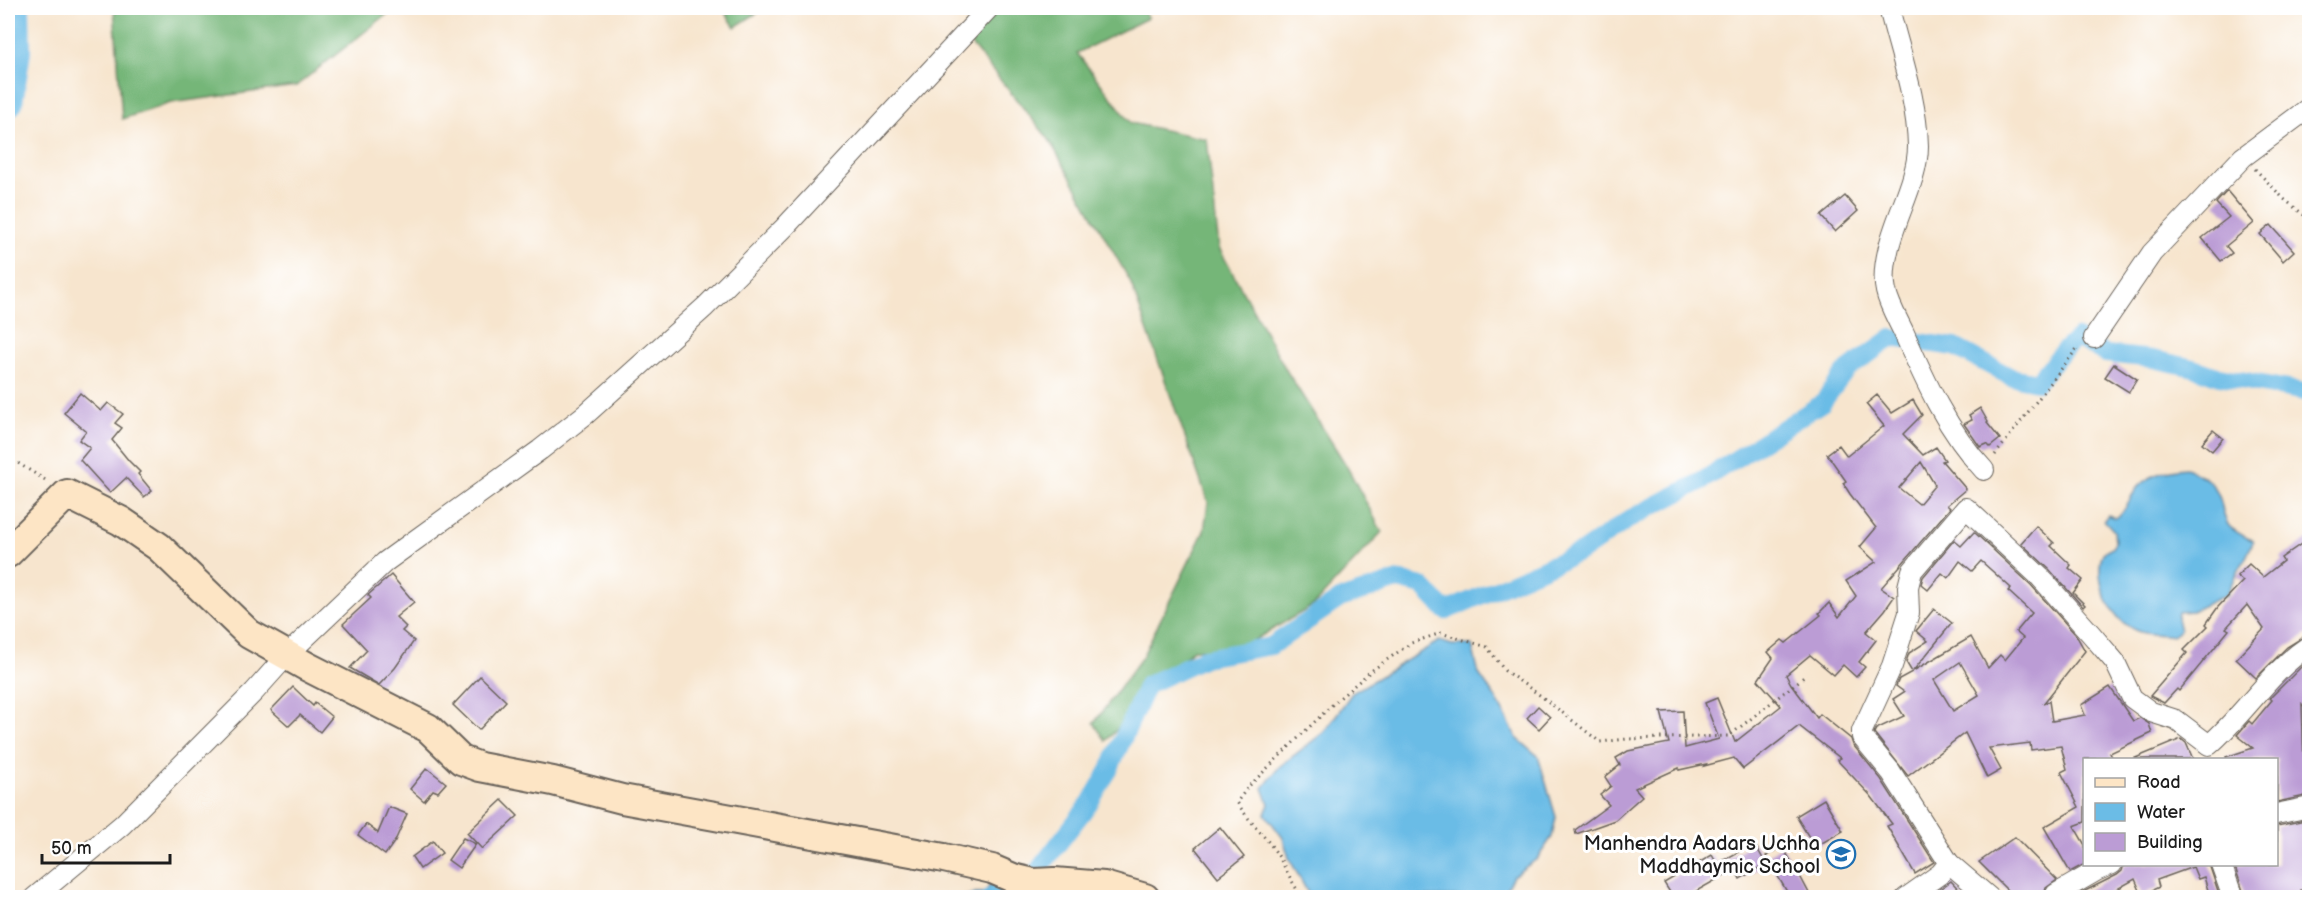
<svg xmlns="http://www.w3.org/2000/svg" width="2317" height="905" font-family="'Balsamiq Sans',sans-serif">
  <rect width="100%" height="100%" fill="#fff"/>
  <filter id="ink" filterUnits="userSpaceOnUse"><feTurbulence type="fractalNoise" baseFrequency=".0167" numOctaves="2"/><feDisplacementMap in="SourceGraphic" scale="12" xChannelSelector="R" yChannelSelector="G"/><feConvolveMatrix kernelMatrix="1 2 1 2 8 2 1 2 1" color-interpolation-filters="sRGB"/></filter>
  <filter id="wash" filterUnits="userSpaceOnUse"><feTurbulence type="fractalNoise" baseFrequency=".008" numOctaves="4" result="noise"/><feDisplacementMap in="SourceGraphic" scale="24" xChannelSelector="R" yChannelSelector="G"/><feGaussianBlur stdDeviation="1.35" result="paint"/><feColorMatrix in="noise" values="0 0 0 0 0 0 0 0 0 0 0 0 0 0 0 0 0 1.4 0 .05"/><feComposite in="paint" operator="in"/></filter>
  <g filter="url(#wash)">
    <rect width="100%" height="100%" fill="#f7e5ce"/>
    <g fill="#75b678" stroke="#48694a" stroke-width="1.5">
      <polygon points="114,8 395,8 296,86 171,103 122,119"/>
      <polygon points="722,8 765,8 735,27"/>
      <polygon points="997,8 1142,8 1148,18 1077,53 1131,123 1207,139 1219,248 1288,373 1346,465 1382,532 1314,605 1234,652 1193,649 1106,741 1094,723 1142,657 1204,531 1208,502 1130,281 1048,138 969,42"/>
    </g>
    <g fill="#6bbce6" stroke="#446c81" stroke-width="1.5">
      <path d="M 2186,468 C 2200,474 2216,482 2220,499 C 2223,508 2223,518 2229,526 C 2235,532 2246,537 2253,541 C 2247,560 2234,576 2226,595 L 2192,611 L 2178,612 L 2177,618 L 2180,631 L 2173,636 C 2162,634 2150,635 2140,632 C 2111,623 2092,580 2103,553 L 2112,548 L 2115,542 L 2114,531 L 2104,520 L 2108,515 L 2116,518 C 2126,511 2128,501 2135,491 C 2144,476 2169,469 2186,468 Z"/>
      <polygon points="1439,641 1452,645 1472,645 1479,674 1495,697 1517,738 1538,756 1556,817 1552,837 1537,859 1513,876 1502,897 1310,897 1289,858 1283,838 1265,814 1269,804 1263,788 1279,767 1324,732 1352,693"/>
      <polygon points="992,878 1081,898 961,898 972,894 986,893"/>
    </g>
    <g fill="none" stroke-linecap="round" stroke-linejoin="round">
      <polyline stroke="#6bbce6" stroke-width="18" points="990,898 1036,873 1089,804 1109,770 1147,685 1204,658 1271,646 1340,599 1398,580 1422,586 1446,611 1583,551 1631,518 1700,482 1822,403 1846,371 1891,338 1955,347 2011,377 2037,382 2063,351 2077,338 2106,354 2153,359 2194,368 2214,375 2310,393"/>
      <polyline stroke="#6bbce6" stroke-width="30" points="8,102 16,52 15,8"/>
    </g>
    <g id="blocks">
      <g fill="#bb9cd5" fill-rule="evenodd">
        <polygon points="2227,191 2254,223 2226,246 2232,253 2221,261 2202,238 2229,217 2216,203"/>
        <polygon points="1845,196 1858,211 1835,232 1821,216"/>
        <polygon points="2271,225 2294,251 2283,261 2260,234"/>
        <polygon points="2114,364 2137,379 2129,392 2105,377"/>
        <polygon points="80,393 101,411 108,403 123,414 115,423 122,428 112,440 129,461 140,472 138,474 152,491 144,497 126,478 110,493 80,460 90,448 79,440 86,431 64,413"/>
        <path d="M 1877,395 L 1892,413 L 1913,400 L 1922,415 L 1903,434 L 1923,455 L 1936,447 L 1945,460 L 1942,461 L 1966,489 L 1947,505 L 1950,508 L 1881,588 L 1894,597 L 1885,610 L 1866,632 L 1876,640 L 1859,662 L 1865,667 L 1856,677 L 1843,665 L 1834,675 L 1810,655 L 1786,675 L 1791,684 L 1817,718 L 1820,714 L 1851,739 L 1853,745 L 1881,779 L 1934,862 L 1915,874 L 1887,826 L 1892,824 L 1871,796 L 1837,760 L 1840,758 L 1799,726 L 1743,769 L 1734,758 L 1704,766 L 1706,764 L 1679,770 L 1679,768 L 1635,788 L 1642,796 L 1615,820 L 1576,834 L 1575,830 L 1609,805 L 1600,795 L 1611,786 L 1605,777 L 1620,765 L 1616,758 L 1628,751 L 1669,743 L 1661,712 L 1683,711 L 1685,748 L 1719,739 L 1705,703 L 1717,698 L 1735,742 L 1781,706 L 1758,680 L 1773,658 L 1768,652 L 1782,640 L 1786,643 L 1821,615 L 1819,613 L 1829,603 L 1839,617 L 1856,596 L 1846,581 L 1876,562 L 1860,547 L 1876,528 L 1850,494 L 1843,483 L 1846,481 L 1827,454 L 1839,445 L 1847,456 L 1884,426 L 1866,404 ZM 1921,462 L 1935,485 L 1919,504 L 1899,488 Z"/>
        <polygon points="1980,408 1988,422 1987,423 2000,439 1990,447 1987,444 1980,447 1964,424 1972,420 1969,415"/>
        <polygon points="2213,430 2223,438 2212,451 2202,443"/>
        <polygon points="2036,526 2054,543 2051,546 2071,565 2069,568 2083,580 2073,593 2085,605 2083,607 2049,569 2021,543"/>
        <path d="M 1974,532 L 2031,585 L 2076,635 L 2085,651 L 2043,704 L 2049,701 L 2052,721 L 2085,715 L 2081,705 L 2110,687 L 2133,721 L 2140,718 L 2149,724 L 2152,733 L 2110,753 L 2113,759 L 2085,759 L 2085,822 L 2074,826 L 2085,845 L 2085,864 L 2070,872 L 2044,827 L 2079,807 L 2061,772 L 2067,769 L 2061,746 L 2031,750 L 2030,743 L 1989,748 L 2001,770 L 1987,778 L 1965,733 L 1908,776 L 1874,733 L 1876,729 L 1904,716 L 1893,699 L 1904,692 L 1896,686 L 1899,679 L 1912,672 L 1906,662 L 1909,653 L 1928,641 L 1916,631 L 1934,609 L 1952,623 L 1913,671 L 1971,637 L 1988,668 L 2000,655 L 2005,660 L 2023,638 L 2016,632 L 2032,613 L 2008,591 L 2011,588 L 1981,561 L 1972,571 L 1960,561 L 1948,578 L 1942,573 L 1928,590 L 1921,584 L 1923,577 L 1954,540 L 1961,546 ZM 1960,662 L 1979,695 L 1953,711 L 1934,680 Z"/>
        <polygon points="2310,538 2310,633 2287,647 2256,678 2236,659 2264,629 2247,605 2226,628 2229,630 2179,691 2177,689 2164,703 2150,696 2187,653 2184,650 2208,626 2206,624 2218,607 2243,581 2237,576 2249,564 2263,577 2283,561 2281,558"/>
        <polygon points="391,575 414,602 396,617 406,627 402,631 414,641 395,668 379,685 350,668 367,650 343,624 371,598 368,595"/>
        <polygon points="2302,666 2310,675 2310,714 2302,704 2304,766 2310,764 2310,795 2277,802 2277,759 2227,759 2226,757 2253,748 2237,735 2249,721 2252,724 2272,700 2270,698"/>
        <polygon points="480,676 506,701 479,730 453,705"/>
        <polygon points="293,687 313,706 315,703 332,717 320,732 300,715 289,726 271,710"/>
        <polygon points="1538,706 1550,717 1539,729 1527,718"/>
        <polygon points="2181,739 2186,743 2193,759 2133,759"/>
        <polygon points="427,768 446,783 438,792 433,790 424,801 410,789"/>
        <polygon points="1824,799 1843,831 1815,847 1796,816"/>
        <polygon points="502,800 518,816 482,849 467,833"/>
        <polygon points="389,807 407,814 395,841 385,855 358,835 366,824 378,833"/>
        <polygon points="2310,819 2310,888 2301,890 2304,897 2245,897 2234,864 2277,864 2277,826"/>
        <polygon points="1220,827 1244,857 1218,877 1195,848"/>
        <polygon points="2015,837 2057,880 2046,888 2042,897 2014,897 1979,862"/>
        <polygon points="463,838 476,844 459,868 448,860"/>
        <polygon points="433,841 442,853 420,869 412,857"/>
        <polygon points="1754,843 1766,864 1740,879 1735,869 1686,897 1673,897 1664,883 1712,855 1717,864"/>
        <polygon points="1782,846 1800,876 1811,897 1790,897 1766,856"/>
        <polygon points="2124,864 2209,864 2220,897 2210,897 2204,877 2198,879 2193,867 2157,880 2159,887 2142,895 2135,879 2103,897 2084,897 2081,893 2117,875 2122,871"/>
        <polygon points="1951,881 1966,897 1928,897 1947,884"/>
      </g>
    </g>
  </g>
  <g filter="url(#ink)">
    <use href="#blocks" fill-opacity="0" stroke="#69625a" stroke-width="1.5"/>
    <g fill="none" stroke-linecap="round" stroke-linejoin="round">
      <g stroke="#69625a" stroke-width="22">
        <g id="street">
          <path d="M 1889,8 C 1900,53 1917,99 1918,146 C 1918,180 1895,217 1888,251 C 1885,264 1883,278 1886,291 C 1889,305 1898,320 1904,333 C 1925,381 1948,432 1984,470"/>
          <polyline points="2094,338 2152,253 2243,157 2310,107"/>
          <polyline points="2276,814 2310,807"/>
          <path d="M 1949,863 L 1891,772 L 1862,737 L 1862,731 L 1892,666 L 1909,613 L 1908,587 L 1912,571 L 1966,508 L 2040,577 L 2091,634 L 2115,662 L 2132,698 L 2151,712 L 2176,720 L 2209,745 C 2245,714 2269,672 2310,645"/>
          <polyline points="2221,864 2233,898"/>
          <polyline points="34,898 122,825 254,692 288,654 385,562 540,450 586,414 705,307 784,228 989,8"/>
          <polyline points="1906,898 1940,874 1949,863 1990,898"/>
          <polyline points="2054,898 2056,894 2096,871 2112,864"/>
        </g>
      </g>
      <g stroke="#69625a" stroke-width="32">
        <polyline id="secondary" points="8,553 67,494 121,521 159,547 249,634 306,666 428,728 461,760 480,767 553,781 622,799 944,858 992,869 1013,878 1034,883 1054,882 1104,886 1145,898"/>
      </g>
      <g stroke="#69625a" stroke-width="3" stroke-dasharray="1.5 4.5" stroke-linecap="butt">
        <polyline points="2255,169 2284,199 2310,220"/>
        <polyline points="1995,455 2079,346"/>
        <polyline points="8,457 47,481"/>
        <path d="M 1303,898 C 1292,884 1286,868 1277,854 C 1265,835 1248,821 1237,802 L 1248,787 L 1335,702 L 1371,671 L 1411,643 L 1441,633 L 1487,647 L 1505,671 L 1541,696 L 1600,742 L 1627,739 L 1729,736 L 1805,676"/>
      </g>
      <use href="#street" stroke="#fff" stroke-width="20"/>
      <use href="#secondary" stroke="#fde5c5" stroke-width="28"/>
    </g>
  </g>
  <defs>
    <g id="school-ring" transform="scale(1.5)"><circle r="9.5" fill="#fff" stroke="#1f6fb2" stroke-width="1.5"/><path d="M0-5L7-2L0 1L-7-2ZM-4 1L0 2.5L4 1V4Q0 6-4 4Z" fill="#1f6fb2"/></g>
  </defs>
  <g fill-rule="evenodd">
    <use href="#school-ring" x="1841" y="854"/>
  </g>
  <g text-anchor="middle" stroke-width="6" stroke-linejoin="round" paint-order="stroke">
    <g font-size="20" fill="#1c1c1c" stroke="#fff" text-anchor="end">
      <text x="1820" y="850">Manhendra Aadars Uchha<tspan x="1820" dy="23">Maddhaymic School</tspan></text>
    </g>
  </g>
  <rect width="2317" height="905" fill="none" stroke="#fff" stroke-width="30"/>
  <rect x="2083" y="758" width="195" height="108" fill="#ffffff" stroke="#a4a4a4" stroke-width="1.5"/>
  <rect x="2095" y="778" width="30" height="9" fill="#fde5c5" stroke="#a4a4a4" stroke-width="1.5"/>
  <text x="2137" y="788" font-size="18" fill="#1c1c1c">Road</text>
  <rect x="2095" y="803" width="30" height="18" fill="#6bbce6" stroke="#a4a4a4" stroke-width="1.5"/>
  <text x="2137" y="818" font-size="18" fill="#1c1c1c">Water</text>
  <rect x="2095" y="833" width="30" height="18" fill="#bb9cd5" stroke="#a4a4a4" stroke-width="1.5"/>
  <text x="2137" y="848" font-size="18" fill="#1c1c1c">Building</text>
  <path d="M42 854v9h128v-9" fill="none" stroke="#1c1c1c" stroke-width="3"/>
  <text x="51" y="854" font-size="18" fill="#1c1c1c" stroke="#ffffff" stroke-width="4.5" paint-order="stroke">50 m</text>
</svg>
